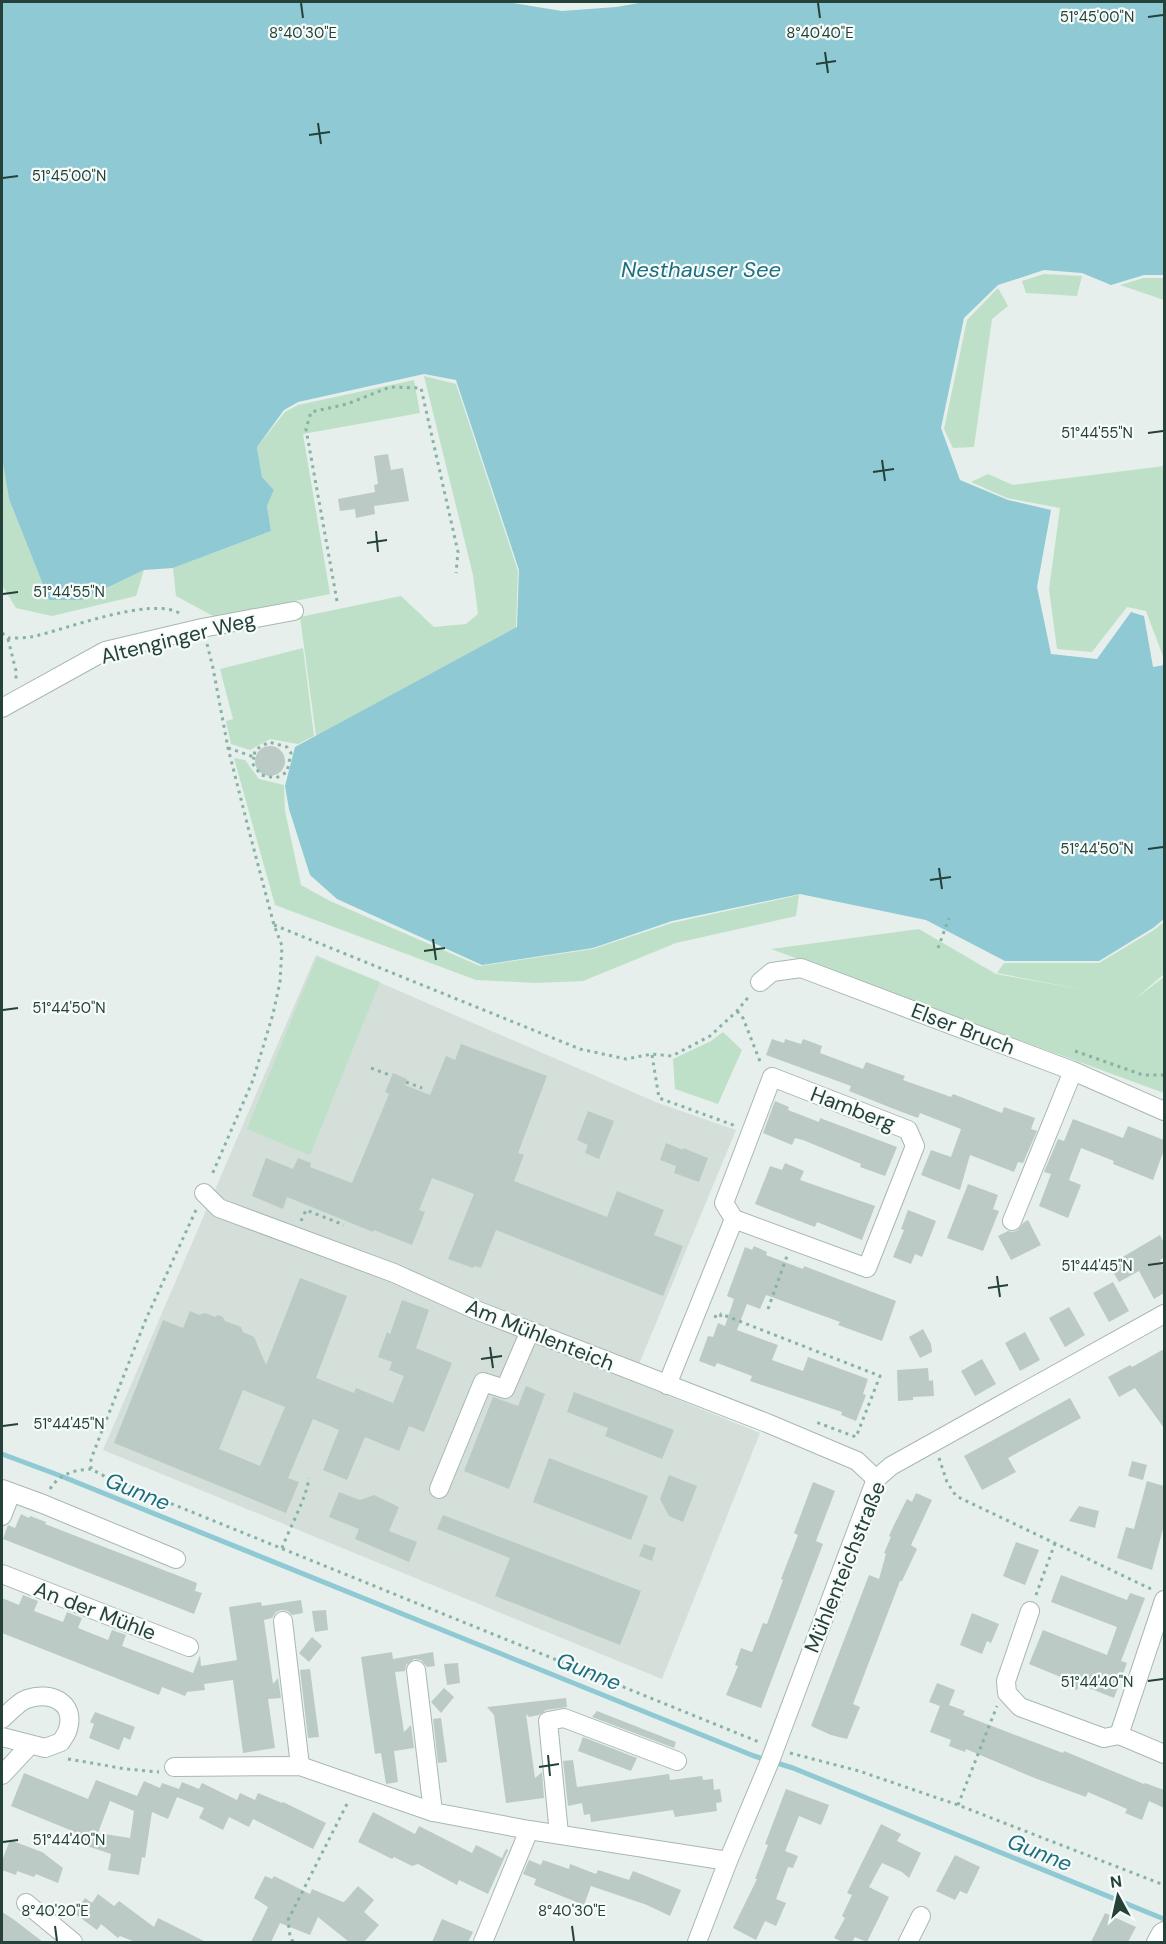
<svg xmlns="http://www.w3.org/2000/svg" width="1166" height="1944" font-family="'DM Sans',sans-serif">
  <rect width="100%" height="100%" fill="#e6efeb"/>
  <polygon fill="#d4dfda" points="316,955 658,1103 736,1130 632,1381 760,1433 662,1679 103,1450"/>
  <g fill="#bfe0c8">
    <polygon points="1044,274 1082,276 1077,296 1026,293 1022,281"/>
    <polygon points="1144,278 1164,278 1164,300 1120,285"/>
    <polygon points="998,288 1008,306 992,319 974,447 953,448 944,429 967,320"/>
    <polygon points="424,376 456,384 518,571 516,628 316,736 300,617 401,596 434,627 466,624 478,614 473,575"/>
    <polygon points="414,380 420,413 303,434 330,594 215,617 176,596 173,568 271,531 267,506 274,490 262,477 257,447 285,412 298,405"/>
    <polygon points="2,458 9,499 49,600 83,600 144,570 136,596 52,616 16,608 2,585"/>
    <polygon points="1164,466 1164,659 1146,611 1127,607 1092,652 1057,649 1049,589 1060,508 1007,498 971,482 988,474 1013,485"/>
    <polygon points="303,648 314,736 298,744 270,739 250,750 231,744 226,721 233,719 220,669"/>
    <polygon points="234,758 245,760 259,779 284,785 285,811 301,885 330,901 480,966 593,949 672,923 799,895 796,916 676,943 583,981 537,983 476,980 275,905"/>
    <polygon points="1164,922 1164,974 1135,999 1164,977 1164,1093 771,949 919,929 996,974 1090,991 997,973 1004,963 1099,963 1154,930"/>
    <polygon points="317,957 380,982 310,1155 247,1129"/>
    <polygon points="723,1032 742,1050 718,1104 675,1089 673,1059 711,1041"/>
  </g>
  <polygon fill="#8ec9d4" points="2,2 507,2 562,11 616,7 645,2 1164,2 1164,275 1144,275 1111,285 1082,273 1044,270 998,285 964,318 941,428 960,480 1008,500 1051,510 1037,587 1051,654 1097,659 1131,612 1144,616 1153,667 1164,665 1164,919 1153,928 1099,961 1005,961 926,920 800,894 672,921 593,948 482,965 337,899 310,875 289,809 285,786 295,747 517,627 519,570 456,380 424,374 298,402 284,410 257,447 262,477 274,490 267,506 271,531 173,568 144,570 82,600 49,600 9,499 2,458"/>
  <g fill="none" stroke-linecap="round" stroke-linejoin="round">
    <polyline stroke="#8ec9d4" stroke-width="5" points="2,1454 61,1476 754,1756 793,1768 1164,1919"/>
  </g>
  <g fill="#bbcac4" fill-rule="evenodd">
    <polygon points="388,454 391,470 403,468 409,501 374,506 375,514 356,518 355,509 340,511 338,499 375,492 374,485 378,484 374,456"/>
    <circle cx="270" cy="761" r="15"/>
    <polygon points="772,1039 784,1043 785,1039 801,1044 803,1039 822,1046 820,1053 863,1069 866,1062 905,1076 903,1080 951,1097 953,1094 1002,1113 1004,1107 1035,1118 1031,1129 1037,1131 1023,1163 1018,1162 1014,1172 970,1155 960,1190 921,1175 931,1150 951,1157 961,1129 920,1113 918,1118 894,1109 849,1091 851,1086 766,1055"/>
    <polygon points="461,1044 547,1076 518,1153 524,1155 514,1181 607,1217 617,1191 664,1210 654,1235 683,1246 663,1296 496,1230 481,1268 474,1266 473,1268 448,1259 474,1194 432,1178 419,1210 425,1212 412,1245 374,1230 373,1232 287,1197 283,1209 252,1196 266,1158 293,1169 298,1158 311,1163 310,1167 352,1183 389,1094 385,1092 393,1073 407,1079 405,1085 430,1095 446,1056 455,1060"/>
    <polygon points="775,1101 789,1107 788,1110 819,1122 820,1118 897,1147 885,1176 860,1167 861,1164 803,1140 795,1138 792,1145 763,1133"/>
    <polygon points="588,1111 614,1121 599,1159 585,1153 588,1145 577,1140"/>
    <polygon points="1073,1119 1123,1138 1128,1126 1164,1140 1164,1150 1153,1180 1113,1164 1114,1161 1081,1148 1069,1180 1081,1185 1068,1218 1039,1206 1051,1174 1044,1172 1058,1139 1064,1141"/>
    <polygon points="666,1143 683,1150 683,1148 708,1158 699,1182 674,1173 676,1166 660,1160"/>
    <polygon points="785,1163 804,1171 800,1180 875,1206 862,1240 817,1222 815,1227 755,1204 770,1166 782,1170"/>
    <polygon points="968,1184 998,1195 993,1209 999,1211 983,1251 947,1238"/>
    <polygon points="908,1210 936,1221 922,1257 915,1254 911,1264 893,1257 904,1230 901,1229"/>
    <polygon points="1028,1220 1041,1245 1011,1260 998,1236 1008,1231 1013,1232 1018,1230 1023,1223"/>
    <polygon points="1160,1235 1164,1243 1164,1257 1160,1260 1164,1269 1164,1293 1154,1299 1139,1271 1119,1282 1109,1265"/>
    <polygon points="754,1246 767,1252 766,1255 803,1269 804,1266 896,1301 882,1341 838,1325 840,1322 766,1295 760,1309 747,1304 737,1330 778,1345 772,1360 786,1365 803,1371 808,1357 868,1379 863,1394 866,1395 856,1421 841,1415 842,1412 750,1381 752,1376 717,1363 715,1367 699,1361 708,1336 713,1337 718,1323 725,1326 734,1299 727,1296 745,1247 752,1250"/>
    <path d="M 300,1278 L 347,1296 L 316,1378 L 354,1393 L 356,1388 L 393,1403 L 404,1376 L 389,1370 L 392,1362 L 378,1357 L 387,1332 L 390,1334 L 402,1300 L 429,1310 L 416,1348 L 452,1363 L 424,1432 L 409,1426 L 399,1451 L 365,1437 L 347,1480 L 323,1470 L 339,1430 L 313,1419 L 288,1478 L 299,1482 L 286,1513 L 114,1443 L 163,1320 L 183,1328 L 190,1311 L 199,1315 L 205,1313 L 215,1317 L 218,1315 L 223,1317 L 225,1321 L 241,1327 L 243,1332 L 254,1337 L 266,1365 ZM 243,1390 L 285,1407 L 260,1466 L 219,1449 Z"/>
    <polygon points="1113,1282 1129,1311 1109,1322 1093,1293"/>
    <polygon points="1069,1307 1085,1335 1065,1347 1049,1318"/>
    <polygon points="923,1329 931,1344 932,1352 920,1358 909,1337"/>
    <polygon points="1025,1332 1040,1360 1020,1371 1005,1343"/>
    <polygon points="1164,1349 1164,1428 1135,1388 1119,1397 1108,1377 1130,1365 1132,1367"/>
    <polygon points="982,1359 996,1384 975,1396 961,1371"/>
    <polygon points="928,1368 929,1381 933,1380 934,1396 913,1397 913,1400 898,1401 897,1370"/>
    <polygon points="526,1386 545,1394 509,1489 464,1471 493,1397 518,1406"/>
    <polygon points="574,1392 674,1430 662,1459 605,1436 608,1428 567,1412"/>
    <polygon points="1070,1398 1081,1418 1008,1458 1016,1472 982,1490 964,1456"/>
    <polygon points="549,1458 648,1496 631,1540 533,1502"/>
    <polygon points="1132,1461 1147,1465 1143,1480 1128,1476"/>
    <polygon points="669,1475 697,1486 683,1522 669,1516 660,1499"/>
    <polygon points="1147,1481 1164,1486 1164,1525 1152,1570 1117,1558 1126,1527 1134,1529"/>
    <polygon points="813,1482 835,1491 816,1541 823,1544 761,1708 726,1695 738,1666 735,1665 741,1648 752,1652 763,1623 767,1624 783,1580 781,1579 798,1535 794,1533"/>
    <polygon points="339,1492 360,1500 374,1495 399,1507 389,1531 417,1542 409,1562 355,1539 359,1529 329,1517"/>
    <polygon points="916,1493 932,1500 911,1545 917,1549 902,1581 900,1581 853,1704 860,1707 847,1739 831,1735 811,1726 869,1575 879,1579 886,1554 884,1553 891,1537 889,1536 894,1525 907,1499 912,1502"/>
    <polygon points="1079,1506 1099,1511 1095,1528 1069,1521"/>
    <polygon points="21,1514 29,1518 30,1516 46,1522 45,1524 197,1583 195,1591 202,1593 194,1614 3,1539 8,1525 15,1528"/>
    <polygon points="443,1515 641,1591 620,1645 495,1596 510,1558 437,1529"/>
    <polygon points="1016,1542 1039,1550 1025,1585 1003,1576"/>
    <polygon points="644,1544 656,1548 652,1561 639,1556"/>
    <polygon points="1061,1575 1127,1600 1130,1593 1145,1598 1121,1661 1127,1663 1114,1698 1079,1684 1077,1690 1061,1684 1063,1678 1029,1664 1043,1630 1107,1655 1117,1627 1051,1602"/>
    <polygon points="23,1595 38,1601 34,1611 63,1622 67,1612 82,1618 78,1628 108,1640 112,1630 126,1635 122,1646 193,1673 200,1655 201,1666 237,1660 229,1607 261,1602 262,1606 301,1600 303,1613 292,1615 288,1611 281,1610 276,1612 272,1618 264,1620 273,1684 278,1678 281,1698 268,1699 275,1748 243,1753 233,1680 204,1684 205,1690 187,1692 185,1696 162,1687 159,1695 2,1633 2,1598 19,1605"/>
    <polygon points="326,1610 328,1630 315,1632 312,1611"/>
    <polygon points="972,1613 999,1624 991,1643 987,1641 982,1654 960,1645"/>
    <polygon points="312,1637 322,1646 309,1662 299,1653"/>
    <polygon points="392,1652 393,1659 433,1652 435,1666 427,1667 421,1660 414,1659 406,1665 405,1671 395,1672 404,1732 411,1725 414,1748 394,1751 398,1782 386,1784 381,1753 375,1754 361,1657"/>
    <polygon points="458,1663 460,1683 447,1685 444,1664"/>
    <polygon points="310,1669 319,1737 308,1738 300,1670"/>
    <polygon points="937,1683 955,1690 949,1705 965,1711 963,1715 1063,1753 1064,1751 1144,1784 1145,1783 1164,1790 1164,1808 1149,1801 1142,1820 1125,1813 1127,1809 1088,1792 1086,1797 1037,1779 966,1749 965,1752 949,1746 951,1740 930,1732 940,1706 929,1702"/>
    <polygon points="444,1688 454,1697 441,1713 431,1702"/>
    <polygon points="566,1698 567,1707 546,1710 539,1715 529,1717 526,1714 535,1778 542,1772 544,1798 506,1803 494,1715 487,1707"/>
    <polygon points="597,1711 676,1742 674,1748 592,1717"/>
    <polygon points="95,1712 135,1727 130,1740 124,1737 119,1750 89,1738 94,1724 90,1722"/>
    <polygon points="441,1718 447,1762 438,1763 433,1719"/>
    <polygon points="583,1737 637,1758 631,1771 578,1751"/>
    <polygon points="573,1760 577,1787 669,1774 670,1780 702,1776 703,1780 713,1779 714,1790 720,1789 722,1802 716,1803 717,1811 675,1817 673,1810 591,1822 590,1814 584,1815 582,1803 568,1806 563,1761"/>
    <path d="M 24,1773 L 88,1799 L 96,1780 L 137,1796 L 144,1781 L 160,1788 L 162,1783 L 179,1789 L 182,1782 L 199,1789 L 202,1783 L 237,1800 L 240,1793 L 255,1800 L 258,1793 L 282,1803 L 283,1802 L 326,1823 L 313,1849 L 253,1819 L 249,1827 L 229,1817 L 223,1830 L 199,1818 L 204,1808 L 177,1797 L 168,1819 L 152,1812 L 145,1858 L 142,1857 L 139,1875 L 108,1870 L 111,1854 L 72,1841 L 75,1832 L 11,1806 ZM 110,1801 L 134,1811 L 130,1838 L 98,1833 Z"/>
    <polygon points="786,1789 829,1805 821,1825 799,1816 785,1851 798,1856 793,1868 788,1867 776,1899 786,1903 776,1926 765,1921 756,1940 733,1928 757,1879 755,1879 768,1845 765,1844"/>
    <polygon points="373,1812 415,1834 419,1826 472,1853 476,1845 502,1858 506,1849 508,1850 488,1894 459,1880 457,1885 418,1864 412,1866 394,1857 392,1859 358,1842"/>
    <polygon points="881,1824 901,1834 897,1841 921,1853 909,1878 902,1872 882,1863 869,1887 889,1897 867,1942 855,1937 852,1942 843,1942 834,1938 845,1918 842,1916 852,1895 847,1893"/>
    <polygon points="10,1840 42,1852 63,1868 58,1883 36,1874 34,1877 17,1871 16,1875 2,1870 2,1861"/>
    <polygon points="955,1855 980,1867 967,1894 960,1891 955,1900 936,1891"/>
    <polygon points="529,1860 541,1865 543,1860 569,1869 570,1864 596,1874 598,1870 629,1880 633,1871 681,1890 670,1916 647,1905 591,1886 584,1905 534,1885 536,1879 523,1874"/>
    <polygon points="265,1876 272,1879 274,1876 310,1894 312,1889 343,1902 345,1901 358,1886 374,1900 364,1912 379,1925 364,1942 349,1942 318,1917 310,1935 280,1923 271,1942 251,1942 268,1907 254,1898"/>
    <polygon points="98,1894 114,1906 119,1901 154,1927 158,1918 206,1942 135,1942 120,1936 118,1938 101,1924 97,1930 74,1913 85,1898 92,1903"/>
    <polygon points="2,1912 13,1919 43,1942 2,1942"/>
    <polygon points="1105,1913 1136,1927 1128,1942 1091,1942"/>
    <polygon points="442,1919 473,1932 468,1942 432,1942"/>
  </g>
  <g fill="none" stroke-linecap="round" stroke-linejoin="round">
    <g stroke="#a8b8b2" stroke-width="20">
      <g id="minor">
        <polyline points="2,708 105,651 202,628 294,611"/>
        <polyline points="760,982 772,972 801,968 1073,1071 1164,1111"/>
        <polyline points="204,1193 219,1208 394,1273 476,1310 767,1423 857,1461 876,1479"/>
        <polyline points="1012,1221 1073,1071"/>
        <polyline points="667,1385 734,1219 867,1268 915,1146 908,1130 772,1077 724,1203 734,1219"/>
        <polyline points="2,1489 43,1504 176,1559"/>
        <polyline points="439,1489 483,1382 505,1389 530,1331"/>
        <polyline points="2,1516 11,1493"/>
        <polyline points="2,1574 189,1647"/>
        <polyline points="1030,1611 1006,1681 1007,1693 1020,1707 1104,1738 1119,1735 1164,1754"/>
        <polyline points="283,1621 300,1766"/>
        <polyline points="416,1670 433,1812"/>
        <path d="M 2,1719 C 9,1713 18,1702 27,1699 C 50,1691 76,1702 68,1729 C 67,1734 63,1738 61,1742 L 45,1748 L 2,1737"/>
        <polyline points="1119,1735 1164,1600"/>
        <polyline points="174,1767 300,1766 433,1812 529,1830 728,1861"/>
        <polyline points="2,1775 30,1745"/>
        <polyline points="559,1834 548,1721 564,1718 677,1761"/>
        <polyline points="26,1903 73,1942"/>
        <polyline points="483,1942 529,1830"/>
        <polyline points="697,1942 728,1861 770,1761 876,1479 891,1466 1164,1314"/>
        <polyline points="908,1942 921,1916"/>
        <polyline points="1156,1942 1161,1933 1164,1931"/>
      </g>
    </g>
    <g stroke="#86b3a5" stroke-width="3" stroke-dasharray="3 4.5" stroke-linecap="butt">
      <polyline points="337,601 306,429 311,412 347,404 390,387 421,388 458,552 456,573"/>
      <path d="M 2,633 L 8,638 C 15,638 24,638 31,637 C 65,630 152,595 181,614"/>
      <polyline points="8,639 16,671 16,680"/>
      <polyline points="207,644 213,668 228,748 248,827 274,925 282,946 280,982 273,1014 253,1080 211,1177"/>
      <polyline points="228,748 254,757 255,750 269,742 287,747 291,753 287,772 276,778 261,775 252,763 254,757"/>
      <polyline points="274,925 580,1049 626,1059 652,1054 672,1056 710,1036 737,1011 750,995"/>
      <polyline points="938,948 949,918"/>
      <polyline points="737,1011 743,1018 761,1064"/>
      <polyline points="1075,1051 1143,1075 1164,1075"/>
      <polyline points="652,1055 659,1098 736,1126"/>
      <polyline points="371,1068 392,1076"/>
      <polyline points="406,1082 422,1088"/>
      <polyline points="196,1210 146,1319 91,1459 91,1469 108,1478 759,1742"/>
      <polyline points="301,1221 306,1210 344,1225"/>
      <polyline points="768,1309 787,1256"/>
      <polyline points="714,1316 720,1318 721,1314 880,1376 856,1437 813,1421"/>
      <polyline points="939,1458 947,1482 956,1496 1151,1589"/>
      <path d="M 50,1489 C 59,1474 74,1470 91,1469"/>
      <path d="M 282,1548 C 290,1527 306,1499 309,1478"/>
      <polyline points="1036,1595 1055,1543"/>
      <polyline points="790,1753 859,1771 958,1805 1164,1885"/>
      <polyline points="68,1759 126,1769 159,1772"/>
      <polyline points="958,1805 997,1706"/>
      <polyline points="293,1942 290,1936 288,1920 349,1800"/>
    </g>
    <use href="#minor" stroke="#fff" stroke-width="18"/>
  </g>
  <path fill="none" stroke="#24423a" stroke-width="2" d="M 301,3 L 303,18M 818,3 L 820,18M 1148,17 L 1163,15M 825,52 L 828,73M 816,64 L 836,61M 318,123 L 321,144M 309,135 L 330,132M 3,178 L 18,176M 1148,433 L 1163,431M 882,460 L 885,481M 873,472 L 894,469M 376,531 L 378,552M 367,543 L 387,540M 3,594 L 18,592M 1148,849 L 1163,847M 939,868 L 942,889M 930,880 L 951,877M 433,939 L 436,960M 424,951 L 445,948M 3,1010 L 18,1008M 1148,1265 L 1163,1263M 997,1276 L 1000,1297M 988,1288 L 1008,1285M 490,1347 L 493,1368M 481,1359 L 502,1356M 3,1426 L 18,1424M 1148,1681 L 1163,1679M 548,1755 L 550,1776M 539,1767 L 559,1764M 3,1842 L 18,1840M 55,1926 L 57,1941M 572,1926 L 574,1941"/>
  <g text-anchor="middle" stroke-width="4.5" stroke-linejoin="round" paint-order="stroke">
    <g font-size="21" fill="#24423a" stroke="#f7fbf9">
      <text transform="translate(178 638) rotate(-14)" y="7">Altenginger Weg</text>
      <text transform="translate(963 1029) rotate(21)" y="7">Elser Bruch</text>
      <text transform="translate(853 1109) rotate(21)" y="7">Hamberg</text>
      <text transform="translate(540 1335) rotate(22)" y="7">Am Mühlenteich</text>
      <text transform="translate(845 1567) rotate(-68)" y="7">Mühlenteichstraße</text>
      <text transform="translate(95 1611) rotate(21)" y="7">An der Mühle</text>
    </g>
    <g font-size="22" font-style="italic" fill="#1c6f80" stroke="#f7fbf9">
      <text x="701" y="277">Nesthauser See</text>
      <text transform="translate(138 1491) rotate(22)" y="8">Gunne</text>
      <text transform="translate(589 1671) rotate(22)" y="8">Gunne</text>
      <text transform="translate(1040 1852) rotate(22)" y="8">Gunne</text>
    </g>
  </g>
  <g font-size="15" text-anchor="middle" fill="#24423a" stroke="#f7fbf9" stroke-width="4.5" stroke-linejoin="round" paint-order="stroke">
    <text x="1097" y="22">51°45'00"N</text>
    <text x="303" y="38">8°40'30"E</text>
    <text x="820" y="38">8°40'40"E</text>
    <text x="69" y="181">51°45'00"N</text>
    <text x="1097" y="438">51°44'55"N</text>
    <text x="69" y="597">51°44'55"N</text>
    <text x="1097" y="854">51°44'50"N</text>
    <text x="69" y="1013">51°44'50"N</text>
    <text x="1097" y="1271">51°44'45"N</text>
    <text x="69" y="1429">51°44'45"N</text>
    <text x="1097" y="1687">51°44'40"N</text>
    <text x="69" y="1845">51°44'40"N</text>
    <text x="55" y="1916">8°40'20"E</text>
    <text x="572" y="1916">8°40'30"E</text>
  </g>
  <rect width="1166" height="1944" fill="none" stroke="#24423a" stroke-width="6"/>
  <g transform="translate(1118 1896) rotate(352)" stroke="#f7fbf9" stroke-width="4.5" paint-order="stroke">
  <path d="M0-4.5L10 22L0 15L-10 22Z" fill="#24423a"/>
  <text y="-9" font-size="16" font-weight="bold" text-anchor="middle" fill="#24423a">N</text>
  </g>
</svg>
